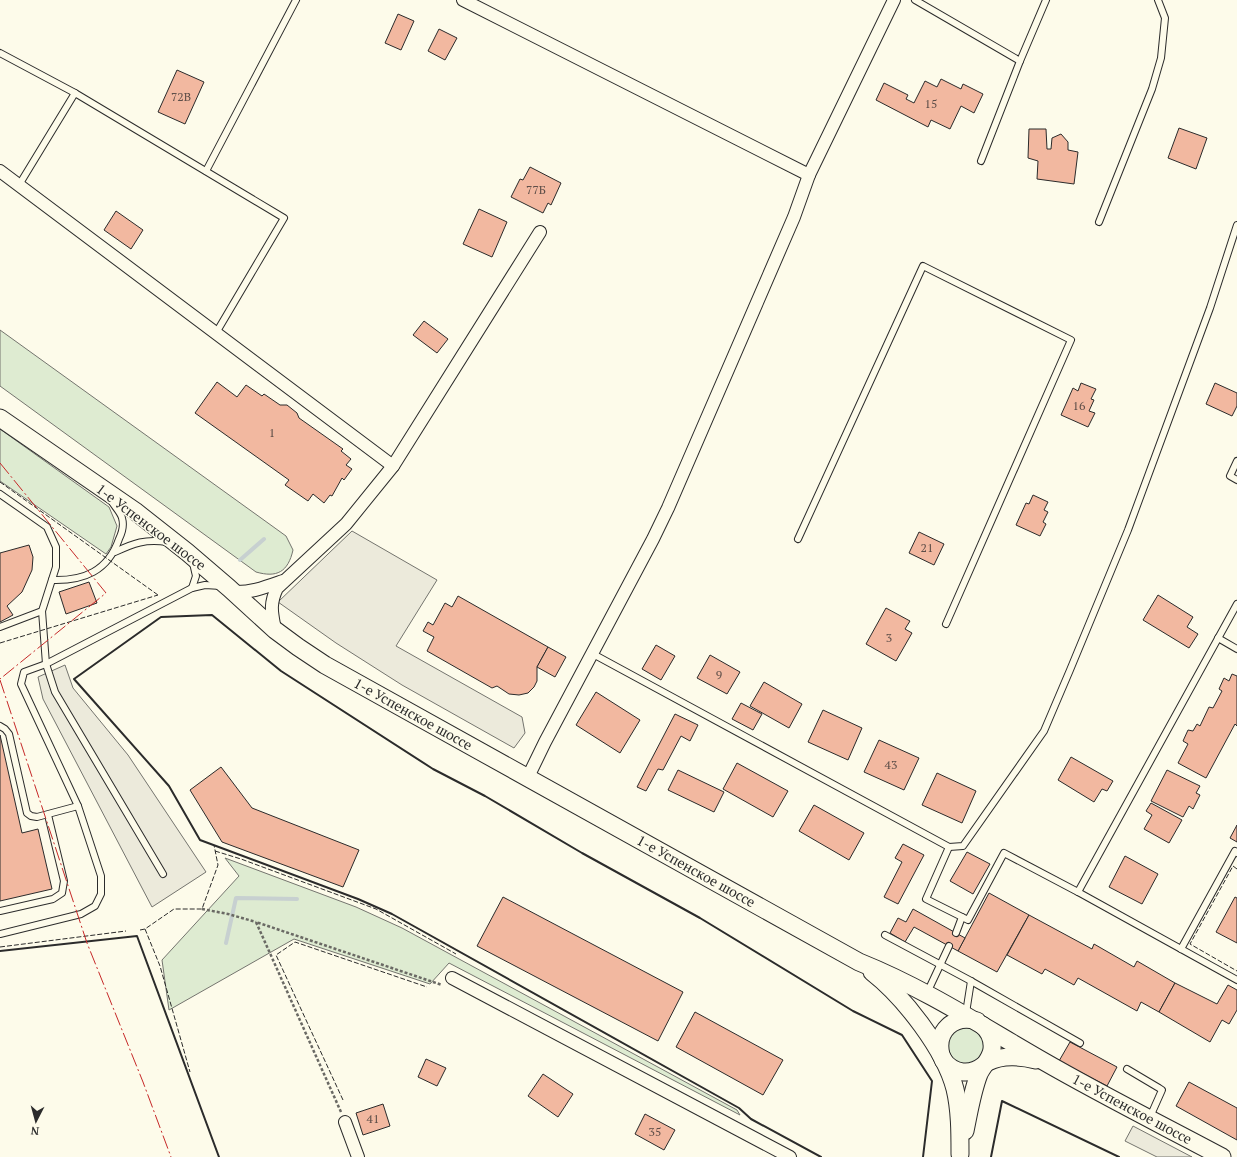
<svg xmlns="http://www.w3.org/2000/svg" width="1237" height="1157" font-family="'PT Serif',serif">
  <rect width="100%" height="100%" fill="#fdfbea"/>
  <g fill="#deebd1" stroke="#74746e">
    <path d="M 0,330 L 286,536 L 293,550 C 288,572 277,578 256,572 L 0,386 Z"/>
    <polygon points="0,429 109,507 117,526 111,547 106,554 0,481"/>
    <polygon points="225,858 356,907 402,928 737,1110 740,1115 449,963 430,984 294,939 169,1010 162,960 239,876"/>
    <path d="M 963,1025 C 987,1033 984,1030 985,1055 L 969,1067 L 950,1060 L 947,1037 Z"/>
  </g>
  <g fill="#eceadb" stroke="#74746e">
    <polygon points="352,531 437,580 396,646 522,717 525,733 514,748 402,685 336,643 278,602"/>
    <polygon points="65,665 73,688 128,755 206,872 152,907 43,699 38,677"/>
    <polygon points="1133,1126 1192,1157 1157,1157 1125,1141"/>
  </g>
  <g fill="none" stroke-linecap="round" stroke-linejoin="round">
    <g stroke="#c7d0d0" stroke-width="4">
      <polyline points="240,560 264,539"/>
      <polyline points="226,943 236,898 297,899"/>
    </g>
  </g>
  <g fill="#f2b8a0" stroke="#2b2b2b">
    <polygon points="398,14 414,21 401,50 385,43"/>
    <polygon points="439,29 457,38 445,60 428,51"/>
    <polygon points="177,70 204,82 185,124 158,112"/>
    <polygon points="941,79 961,89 963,84 983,94 974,113 961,106 950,129 931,120 928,127 876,100 884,83 908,95 906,99 914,103 925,81 937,87"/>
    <polygon points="1179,128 1207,138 1196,169 1168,158"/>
    <polygon points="1029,129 1046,129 1047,149 1051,149 1052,138 1061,134 1068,142 1068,150 1078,152 1074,184 1037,179 1038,161 1028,158"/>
    <polygon points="530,167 561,183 551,205 548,203 543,213 511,197 520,179 523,180"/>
    <polygon points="479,209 507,222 492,257 463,244"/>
    <polygon points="116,211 143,230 131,249 104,230"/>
    <polygon points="424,321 448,339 437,353 413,335"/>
    <polygon points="217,382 237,397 246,385 262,396 264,394 280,405 287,405 297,413 299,418 343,449 341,451 351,459 346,465 352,469 344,480 342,478 332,496 330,495 324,503 313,494 308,501 285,485 289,480 195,413"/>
    <polygon points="1081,383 1096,389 1091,399 1094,400 1089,411 1095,413 1088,427 1061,415 1073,388 1078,391"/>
    <polygon points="1215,383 1237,393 1237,406 1232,416 1206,404"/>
    <polygon points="1033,495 1048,502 1044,510 1048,512 1043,522 1046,524 1040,536 1016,525 1026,503 1029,504"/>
    <polygon points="919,532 944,544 934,565 909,553"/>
    <polygon points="29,545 33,557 32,570 22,592 7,606 13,615 0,622 0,553"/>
    <polygon points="89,582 97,603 66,614 59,592"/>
    <polygon points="1158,595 1193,617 1187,627 1198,634 1189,648 1143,620"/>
    <polygon points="458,596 548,647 537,667 537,681 534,687 528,693 519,695 509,694 497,686 492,688 427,651 434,637 423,631 428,622 433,625 445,603 452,607"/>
    <polygon points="886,608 910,621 905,629 912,633 896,661 866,644"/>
    <polygon points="656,645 675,656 661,680 642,669"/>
    <polygon points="548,647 566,657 555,677 537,667"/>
    <polygon points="710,655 740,672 727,694 697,678"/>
    <polygon points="1232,674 1237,676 1237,726 1235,724 1206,778 1178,763 1188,744 1183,741 1188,730 1193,731 1197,724 1200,726 1209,707 1213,708 1222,691 1219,689 1224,678 1229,681"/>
    <polygon points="764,682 802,704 789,728 750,706"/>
    <polygon points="596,692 640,720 620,753 576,725"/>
    <polygon points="741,703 762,714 753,730 732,719"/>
    <polygon points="823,710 862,728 848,760 808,742"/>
    <polygon points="675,714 698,725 690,741 681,736 663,770 658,769 646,791 637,787"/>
    <polygon points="0,735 22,833 38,829 52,889 0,901"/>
    <polygon points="879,740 919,758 904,790 864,772"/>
    <polygon points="1071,757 1113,781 1107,791 1102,789 1094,802 1058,780"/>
    <polygon points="737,763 788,791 773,817 723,789"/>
    <polygon points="221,767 252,808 359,850 343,887 222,842 190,790"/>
    <polygon points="678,770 724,792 714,812 668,790"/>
    <polygon points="1167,770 1200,786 1196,793 1200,795 1193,809 1189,806 1183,817 1151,801"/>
    <polygon points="937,773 976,791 962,823 922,805"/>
    <polygon points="1151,803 1182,820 1169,843 1144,829 1152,815 1146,811"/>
    <polygon points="814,805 864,833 849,860 799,831"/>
    <polygon points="1237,825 1237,842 1230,838"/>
    <polygon points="903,844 924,855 898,904 884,897 902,862 895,858"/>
    <polygon points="967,852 990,864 973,894 950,881"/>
    <polygon points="1125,856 1158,874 1142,904 1109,887"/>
    <polygon points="989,893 1029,915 997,972 958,951"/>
    <polygon points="503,897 683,992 658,1041 477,946"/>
    <polygon points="1235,897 1237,898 1237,943 1216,932"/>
    <polygon points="913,909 965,938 958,951 914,927 905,942 890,933 898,918 906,922"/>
    <polygon points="1029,915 1092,949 1094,944 1134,967 1137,961 1175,983 1159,1012 1141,1002 1137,1011 1078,978 1074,985 1045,969 1042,974 1007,955"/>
    <polygon points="1175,983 1217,1004 1228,985 1237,990 1237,1010 1229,1024 1222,1020 1210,1042 1159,1012"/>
    <polygon points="695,1012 783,1060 763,1095 676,1047"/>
    <polygon points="1070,1042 1117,1067 1107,1086 1059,1061"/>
    <polygon points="426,1059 446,1068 437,1086 418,1077"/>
    <polygon points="543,1074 573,1094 558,1117 528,1096"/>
    <polygon points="1189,1082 1237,1108 1237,1140 1176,1106"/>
    <polygon points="383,1104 390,1126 363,1135 356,1113"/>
    <polygon points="645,1114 675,1130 664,1150 635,1134"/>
  </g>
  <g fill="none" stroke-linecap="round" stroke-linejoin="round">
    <g stroke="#2b2b2b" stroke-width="8">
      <g id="service">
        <polyline points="915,0 1020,61 1046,0"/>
        <polyline points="0,53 75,93"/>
        <polyline points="981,161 1020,61"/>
        <polyline points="206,171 296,0"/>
        <polyline points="19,185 75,93 284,218 216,333"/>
        <polyline points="1099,222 1152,89 1161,58 1165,18 1158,0"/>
        <polyline points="1237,461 1230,476 1237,480"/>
        <polyline points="0,494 47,527 56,547 56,567 42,611 0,627"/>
        <polyline points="798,539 923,266 1071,340 946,624"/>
        <path d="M 115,552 C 134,543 145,539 167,542"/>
        <path d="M 52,580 C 84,581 108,571 119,539 C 122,533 124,525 122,518 C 121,513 115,507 112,502"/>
        <polyline points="192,588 196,576 193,563"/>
        <polyline points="1237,604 1078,892 1237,980"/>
        <polyline points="42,611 46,664 55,692 163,874"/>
        <polyline points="1218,638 1237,649"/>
        <polyline points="593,654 949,847 926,899 968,920 1004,853 1078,892"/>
        <polyline points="0,726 5,729 9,734 27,813 31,816 37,817 78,806"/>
        <polyline points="949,847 963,846 1044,731 1070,670 1128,530 1210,308 1237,225"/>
        <polyline points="0,911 53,899 62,893 64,881 48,815"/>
        <polyline points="956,933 962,917"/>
        <polyline points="0,934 81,914 95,906 101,894 101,876 78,806 21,684 24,672 46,664 192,588 205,585 221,586"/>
        <polyline points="885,935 971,981 1080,1043"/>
        <polyline points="1181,949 1235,851 1237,853"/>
        <polyline points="927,993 949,946"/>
        <polyline points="966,1013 971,981"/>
        <polyline points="1127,1069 1159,1088 1162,1090 1150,1117"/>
      </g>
    </g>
    <g stroke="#2b2b2b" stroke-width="14">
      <g id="minor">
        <polyline points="463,0 809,175"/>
        <polyline points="0,171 393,466"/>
        <path d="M 233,592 C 251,593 266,587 283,581"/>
        <path d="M 275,630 C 272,613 269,605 277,588 L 346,524 L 393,466 L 540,232"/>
        <polyline points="528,777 545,742 653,539 668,508 794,217 809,175 894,0"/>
        <polyline points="452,978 790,1157"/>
        <polyline points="345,1122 358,1157"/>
      </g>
    </g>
    <g stroke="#2b2b2b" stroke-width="19">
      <g id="secondary">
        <path d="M 0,418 L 135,511 L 187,552 L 229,588 L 275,630 L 298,647 L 325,665 L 859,962 C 924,988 982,1026 1043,1061 C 1102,1095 1162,1125 1222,1157"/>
        <path d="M 872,972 C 904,997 945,1050 955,1089 C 960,1110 960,1132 960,1154"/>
        <path d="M 941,1055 C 935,1031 954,1014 977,1021"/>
        <path d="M 943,1060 C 954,1074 970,1076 984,1065"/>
        <path d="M 988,1062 C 1002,1055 1021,1056 1036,1060"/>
        <path d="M 965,1131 C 969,1112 972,1092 979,1074 C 983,1065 991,1059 992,1049 C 993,1039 989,1031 982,1025"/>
      </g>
    </g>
    <g stroke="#6a6964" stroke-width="2.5" stroke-dasharray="3 2" stroke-linecap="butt">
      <polyline points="202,909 228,914 256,922"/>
      <polyline points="341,1112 256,922 442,985"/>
    </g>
    <use href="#service" stroke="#fdfbea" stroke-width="6"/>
    <use href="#minor" stroke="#fdfbea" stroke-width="12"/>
    <use href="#secondary" stroke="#fdfbea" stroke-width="17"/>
    <g stroke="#2b2b2b" stroke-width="1" stroke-dasharray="5 2" stroke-linecap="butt">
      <polyline points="0,482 158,595"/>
      <polyline points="0,643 158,595"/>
      <polyline points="215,851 241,859 376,909 456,954"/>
      <polyline points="1237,869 1233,866 1190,944 1237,971"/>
      <polyline points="145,929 160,966 190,1072"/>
      <polyline points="140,930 145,929 174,909 202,909 218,865 214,845"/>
      <polyline points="0,947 126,931"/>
      <polyline points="343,1100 276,955 295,942 427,987"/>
    </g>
    <g stroke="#2b2b2b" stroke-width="2">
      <polyline points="0,951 137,936 219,1157"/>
      <polyline points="821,1157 751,1119 739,1108 392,914 358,899 200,840 169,786 74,679 161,617 212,615 281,671 433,769 485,796 582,853 700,918 853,1011 902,1035 932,1081 923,1157"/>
      <polyline points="991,1157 1002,1101 1119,1157"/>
    </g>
    <g stroke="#c62828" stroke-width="1" stroke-dasharray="14 3 2 3" stroke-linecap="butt">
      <polyline points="0,463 106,593 0,679"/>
      <polyline points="0,680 87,943 143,1082 171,1157"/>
    </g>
  </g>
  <g text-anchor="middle" stroke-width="3" stroke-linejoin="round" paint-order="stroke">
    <g font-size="12" fill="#5d4e48">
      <text x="181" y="101">72В</text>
      <text x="931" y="108">15</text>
      <text x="536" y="194">77Б</text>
      <text x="1079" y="410">16</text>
      <text x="272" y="437">1</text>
      <text x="927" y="552">21</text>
      <text x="889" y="642">3</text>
      <text x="719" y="679">9</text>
      <text x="891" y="769">43</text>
      <text x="373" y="1123">41</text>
      <text x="655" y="1136">35</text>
    </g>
    <g font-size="14" fill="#2b2b2b" stroke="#fdfbea">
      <text transform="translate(151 527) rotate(37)" y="5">1-е Успенское шоссе</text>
      <text transform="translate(413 714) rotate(29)" y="5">1-е Успенское шоссе</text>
      <text transform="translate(696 871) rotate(29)" y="5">1-е Успенское шоссе</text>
      <text transform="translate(1132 1109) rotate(28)" y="5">1-е Успенское шоссе</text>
    </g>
  </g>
  <g transform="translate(36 1121) rotate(186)" stroke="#fdfbea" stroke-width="3" paint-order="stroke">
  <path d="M0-3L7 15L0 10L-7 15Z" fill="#2b2b2b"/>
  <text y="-6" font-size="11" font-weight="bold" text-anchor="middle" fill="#2b2b2b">N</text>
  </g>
</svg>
